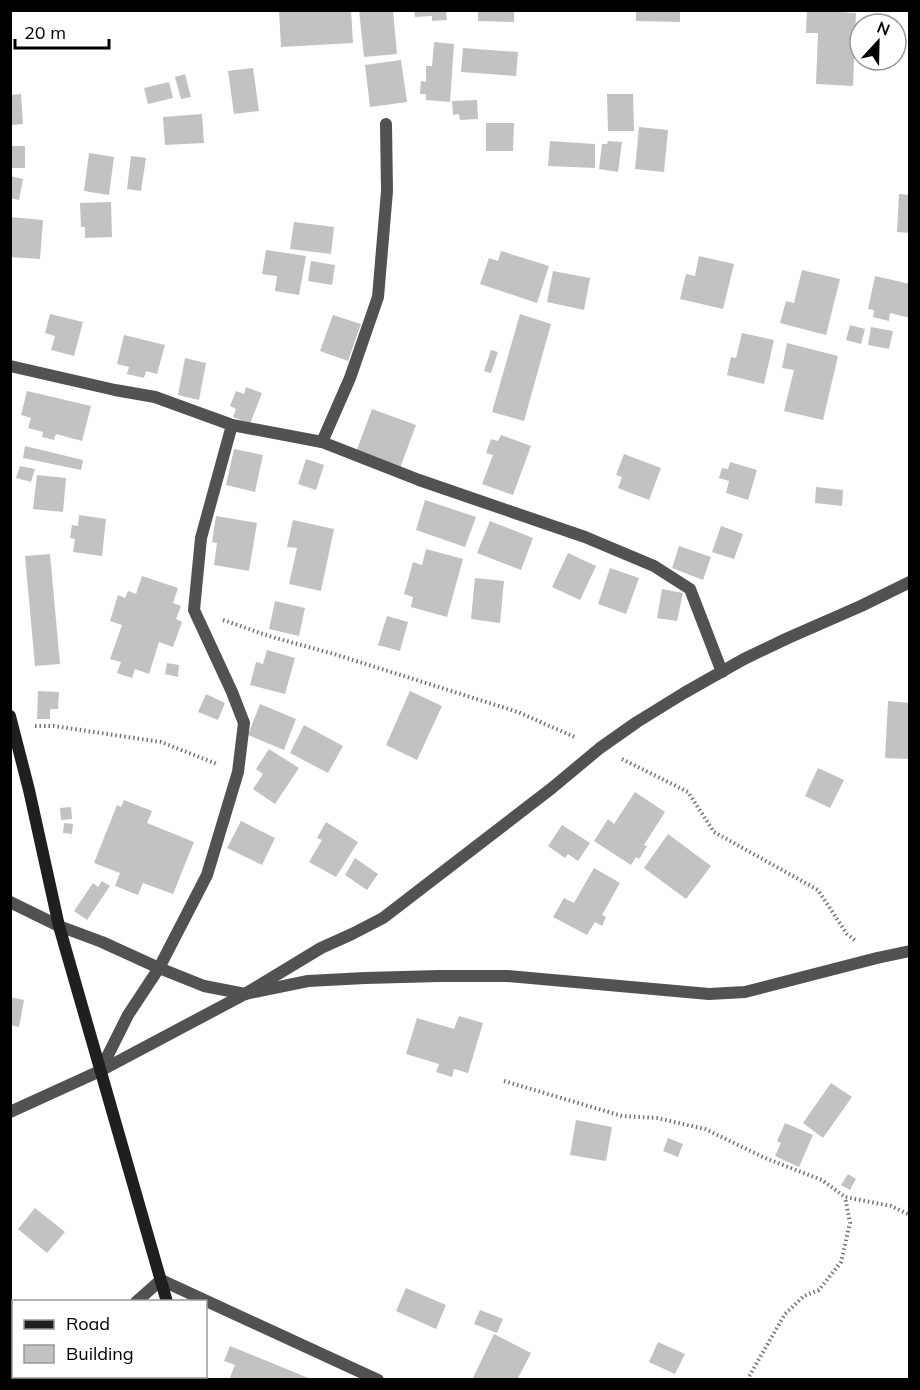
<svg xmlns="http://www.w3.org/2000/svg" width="920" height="1390" font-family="Mulish,sans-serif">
  <rect width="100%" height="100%" fill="#fff"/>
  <g fill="#c2c2c2">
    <polygon points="279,10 351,10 353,43 281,47"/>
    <polygon points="359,10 393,10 397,54 364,57"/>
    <polygon points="414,10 446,10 447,20 432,21 432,16 415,17"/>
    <polygon points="478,10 514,10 514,22 478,21"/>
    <polygon points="636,10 680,10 680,22 636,21"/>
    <polygon points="807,10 856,13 853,86 816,84 818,33 806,33"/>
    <polygon points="434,42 454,44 450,102 426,100 426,94 420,94 421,81 426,82 426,66 432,66"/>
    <polygon points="463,48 518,52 516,76 461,72"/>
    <polygon points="401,60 407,102 370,107 365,65"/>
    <polygon points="253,68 259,111 234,114 228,71"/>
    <polygon points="185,74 191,97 181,99 175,77"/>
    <polygon points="169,82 173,98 148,104 144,88"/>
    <polygon points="21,94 23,124 10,125 10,95"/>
    <polygon points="607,94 633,94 634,131 608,131"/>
    <polygon points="477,100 478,119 460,120 459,114 453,115 452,101"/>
    <polygon points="202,114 204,143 165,145 163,117"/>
    <polygon points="486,123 514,123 513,151 486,151"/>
    <polygon points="639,127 668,130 664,172 635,169"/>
    <polygon points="550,141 595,144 595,168 548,166"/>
    <polygon points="608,141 622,142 618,172 599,169 602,144 607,144"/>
    <rect x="10" y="146" width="15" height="22"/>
    <polygon points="89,153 114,157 109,195 84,191"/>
    <polygon points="131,156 146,158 141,191 127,189"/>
    <polygon points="10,176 23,179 19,200 10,198"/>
    <polygon points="899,194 910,195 910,233 897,232"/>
    <polygon points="111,202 112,237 85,238 85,227 81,227 80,203"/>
    <polygon points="10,217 43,220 40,259 10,257"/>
    <polygon points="294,222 334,227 331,254 290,249"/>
    <polygon points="266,250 306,256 299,295 275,291 277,276 262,274"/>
    <polygon points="501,251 549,266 537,303 480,284 489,258 498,261"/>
    <polygon points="699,256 734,264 723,309 680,299 686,274 695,276"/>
    <polygon points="311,261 335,265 332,285 308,281"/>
    <polygon points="802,270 840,279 826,335 780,323 786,301 794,303"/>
    <polygon points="553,271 590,278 584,310 547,302"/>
    <polygon points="875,276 910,284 910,318 890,313 889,321 873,317 874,310 868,309"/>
    <polygon points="50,314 83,322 74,356 51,350 55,336 45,333"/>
    <polygon points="520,314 551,324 524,421 492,412"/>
    <polygon points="333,315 361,324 348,361 320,351"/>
    <polygon points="850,325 865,329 861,344 846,340"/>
    <polygon points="871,327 893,331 889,349 868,345"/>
    <polygon points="742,333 774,340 764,384 727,375 731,357 736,358"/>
    <polygon points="124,335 165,345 157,374 146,371 144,378 127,374 129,367 117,364"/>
    <polygon points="787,343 838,356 823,420 784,411 794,370 782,368"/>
    <polygon points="491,350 498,352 491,373 484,371"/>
    <polygon points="185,358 206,363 199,400 178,395"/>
    <polygon points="246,387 262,393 250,424 233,417 236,409 230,406 236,391 244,394"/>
    <polygon points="27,391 91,406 82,441 56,434 54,440 42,437 43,432 28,428 31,418 21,415"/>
    <polygon points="372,409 416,425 400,468 356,452"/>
    <polygon points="501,435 531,446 513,495 482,484 493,455 486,453 491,439 498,441"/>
    <polygon points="25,446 83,460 81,470 23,458"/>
    <polygon points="234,449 263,455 255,492 226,485"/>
    <polygon points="624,454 661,468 649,500 618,488 622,477 616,475"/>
    <polygon points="306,459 324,465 316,490 298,484"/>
    <polygon points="730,462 757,470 748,500 726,493 729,481 719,478 722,468 728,469"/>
    <polygon points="20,466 35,469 31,482 16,478"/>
    <polygon points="37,475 66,478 63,512 33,509"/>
    <polygon points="816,487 843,490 842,506 815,503"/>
    <polygon points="425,500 476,517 465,547 416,530"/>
    <polygon points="79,515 106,519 102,556 73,552 75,539 70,538 72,525 78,526"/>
    <polygon points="216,516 257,523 249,571 214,565 217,543 212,542"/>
    <polygon points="293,520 334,529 321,591 289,584 297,548 287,547"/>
    <polygon points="490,521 533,538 521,570 477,553"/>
    <polygon points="721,526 743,534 734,559 712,552"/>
    <polygon points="679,546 711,557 703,580 672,568"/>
    <polygon points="426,549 463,559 447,617 411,607 413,597 404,594 413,562 422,565"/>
    <polygon points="568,553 596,566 580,600 552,587"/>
    <polygon points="50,554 60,664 35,666 25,556"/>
    <polygon points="610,568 639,578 626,614 598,604"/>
    <polygon points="142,576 178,588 173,603 181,606 176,619 182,622 173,647 159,642 149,674 135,669 132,678 117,673 121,662 110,659 122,625 110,621 118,595 125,598 128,591 136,594"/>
    <polygon points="475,578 504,581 500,623 471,619"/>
    <polygon points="662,589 683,593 677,621 657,618"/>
    <polygon points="275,601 305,608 299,636 269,629"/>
    <polygon points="387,616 408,622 400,651 378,645"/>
    <polygon points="267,650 295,658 285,694 250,685 256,662 263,664"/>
    <polygon points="167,663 179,665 178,677 165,674"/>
    <polygon points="38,691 59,692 58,709 50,709 50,719 37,719"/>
    <polygon points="410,691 442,706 417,760 386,745"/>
    <polygon points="206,694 225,703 218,720 198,712"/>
    <polygon points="888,701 910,703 910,759 885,758"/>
    <polygon points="260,704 296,719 284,750 248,735"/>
    <polygon points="304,725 343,746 328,773 290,753"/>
    <polygon points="269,749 299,768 275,804 253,789 263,774 256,769"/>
    <polygon points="818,768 844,780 830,808 805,796"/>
    <polygon points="635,792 665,812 644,845 647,846 639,859 636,857 631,865 594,841 608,819 614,824"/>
    <polygon points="124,800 152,811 147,823 194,842 173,894 143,883 138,895 115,886 120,873 94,863 117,805 121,807"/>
    <polygon points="71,807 72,819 61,820 60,808"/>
    <polygon points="241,821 275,838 262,865 227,848"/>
    <polygon points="326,822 358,842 336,877 309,862 322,840 317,838"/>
    <polygon points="64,823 73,824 72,834 63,833"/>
    <polygon points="562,825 590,843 578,861 568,854 565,858 548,846"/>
    <polygon points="668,834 711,866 686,899 644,868"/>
    <polygon points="355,858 378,874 367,890 345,875"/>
    <polygon points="594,868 620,883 602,915 606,917 602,926 595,922 587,935 553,917 564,898 574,903"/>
    <polygon points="102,881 110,886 87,920 74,911 93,883 98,887"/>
    <polygon points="10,997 24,1000 19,1027 10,1025"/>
    <polygon points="459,1016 483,1023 468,1073 454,1069 452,1077 436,1072 439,1064 406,1054 417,1018 454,1029"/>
    <polygon points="831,1083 852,1097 823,1138 803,1123"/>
    <polygon points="576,1120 612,1127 606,1161 570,1155"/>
    <polygon points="785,1123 813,1135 799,1167 775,1156 781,1143 777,1141"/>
    <polygon points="668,1138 683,1144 678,1157 663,1151"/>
    <polygon points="848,1174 856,1179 850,1190 841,1185"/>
    <polygon points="35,1208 65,1232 47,1253 18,1229"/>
    <polygon points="406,1288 446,1305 436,1329 396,1311"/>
    <polygon points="480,1310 503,1319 497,1333 474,1324"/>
    <polygon points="494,1334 531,1353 517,1380 472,1380"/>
    <polygon points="658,1342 685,1354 675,1374 649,1362"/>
    <polygon points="230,1346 311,1379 311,1380 229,1380 235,1365 224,1361"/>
    <polygon points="98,1376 134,1376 132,1380 96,1380"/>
  </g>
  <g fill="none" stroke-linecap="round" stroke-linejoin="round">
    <g stroke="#747474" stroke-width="4" stroke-dasharray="1.5 3" stroke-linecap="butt">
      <polyline points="223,620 272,637 334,654 518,712 577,738"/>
      <polyline points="35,726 54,726 161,742 217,764"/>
      <polyline points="622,759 688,792 714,832 818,890 847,934 856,941"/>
      <polyline points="504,1081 622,1116 657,1118 705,1129 765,1158 822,1180 845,1197 891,1206 910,1215"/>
      <polyline points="747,1380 785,1314 804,1296 819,1290 841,1262 850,1223 845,1197"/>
    </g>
    <g stroke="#525252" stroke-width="12">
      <polyline points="10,366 115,390 155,397 232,425 322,442 419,480 585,537 654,566 690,589 722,672"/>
      <polyline points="322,442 350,378 378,297 387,191 386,124"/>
      <polyline points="10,902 59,926 102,942 159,968 204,986 245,994 308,981 365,978 439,976 507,976 709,994 745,992 877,958 910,951"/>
      <polyline points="100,1071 128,1015 159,968 207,875 238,772 244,723 232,692 194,610 201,538 232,425"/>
      <polyline points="10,1112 100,1071 245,994 321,948 352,934 383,918 552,788 600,748 637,722 684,693 744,659 788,638 861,606 910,582"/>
      <polyline points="136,1302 161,1280 378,1380"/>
      <polyline points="85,1380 86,1376"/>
    </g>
    <g stroke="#1f1f1f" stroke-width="12">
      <polyline points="10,716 29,790 59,926 167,1302"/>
      <polyline points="188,1376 189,1380"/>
    </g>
  </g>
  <rect width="920" height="1390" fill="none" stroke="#000000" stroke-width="24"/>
  <rect x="12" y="1300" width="195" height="78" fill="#ffffff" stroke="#999999" stroke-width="1.5"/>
  <rect x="24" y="1320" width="30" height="9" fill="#1f1f1f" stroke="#999999" stroke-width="1.5"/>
  <text x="66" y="1330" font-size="18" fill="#000000">Road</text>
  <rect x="24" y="1345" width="30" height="18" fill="#c2c2c2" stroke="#999999" stroke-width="1.5"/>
  <text x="66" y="1360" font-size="18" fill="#000000">Building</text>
  <g transform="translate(878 42) rotate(22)"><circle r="28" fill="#ffffff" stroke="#999999" stroke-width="1.5"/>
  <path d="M0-4.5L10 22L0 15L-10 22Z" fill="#000000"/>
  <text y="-9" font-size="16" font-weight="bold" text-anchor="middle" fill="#000000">N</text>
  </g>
  <path d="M15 39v9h94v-9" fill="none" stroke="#000000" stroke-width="3"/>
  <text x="24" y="39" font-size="18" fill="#000000" stroke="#ffffff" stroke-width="4.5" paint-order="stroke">20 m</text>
</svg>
